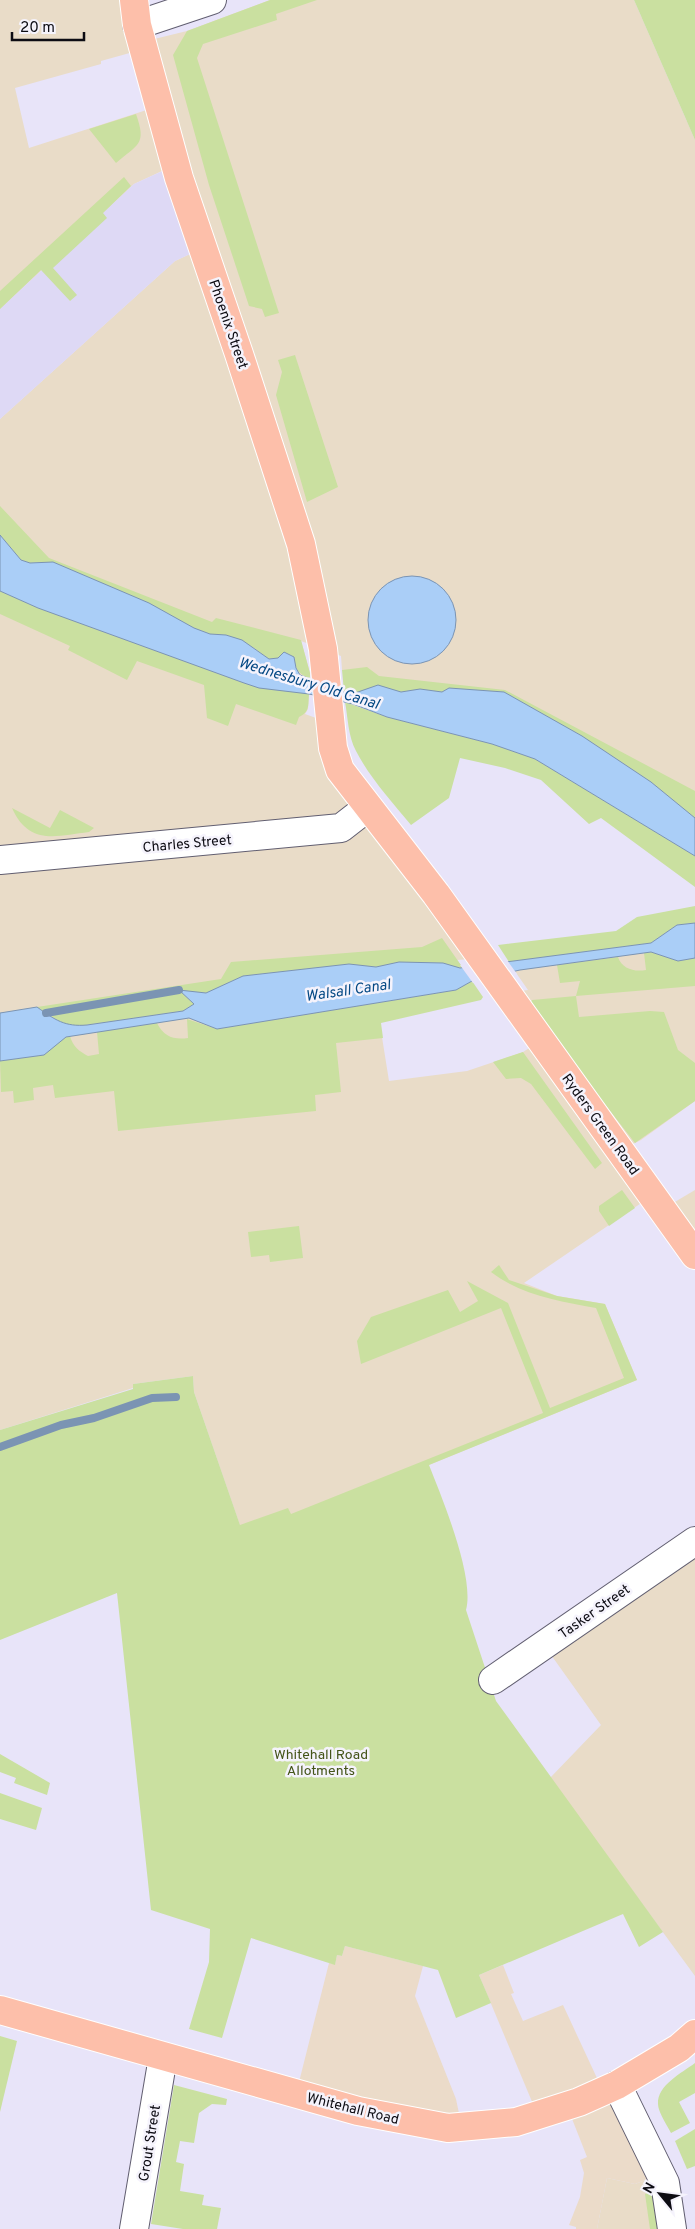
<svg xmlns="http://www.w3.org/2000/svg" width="695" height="2229" font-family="Overpass,sans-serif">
  <rect width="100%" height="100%" fill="#e8e4f9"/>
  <g fill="#ebdbc9">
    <polygon points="345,1946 423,1966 415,1996 456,2099 462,2128 296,2094 329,1963 335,1964 337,1955 342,1956"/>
    <polygon points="503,1965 514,1993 511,1994 523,2021 563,2005 603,2091 661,2174 635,2184 607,2178 597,2229 576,2229 576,2227 569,2225 580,2197 584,2173 580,2160 587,2157 567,2106 538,2116 479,1975"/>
  </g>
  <g fill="#e9dcc8" fill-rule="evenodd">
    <path d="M 0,0 L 134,0 L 142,42 L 187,31 L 270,0 L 634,0 L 695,140 L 695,831 L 342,670 L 341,656 L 301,641 L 310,673 L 308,709 L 305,714 L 330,723 L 333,748 L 482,958 L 457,960 L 466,972 L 374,987 L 389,1081 L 467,1071 L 523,1052 L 540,1041 L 506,993 L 528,990 L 512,967 L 695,939 L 695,1101 L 641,1140 L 621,1150 L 653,1195 L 524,1283 L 557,1296 L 605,1304 L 637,1380 L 245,1540 L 194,1392 L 193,1376 L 133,1384 L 133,1388 L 0,1430 L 0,419 L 175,261 L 203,248 L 175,165 L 134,184 L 0,309 ZM 144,49 L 159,106 L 29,148 L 15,88 L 101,64 L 101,61 Z"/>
    <polygon points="695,1190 695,1255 663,1209"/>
    <polygon points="695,1541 695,1976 550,1778 601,1725 544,1645"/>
    <polygon points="661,2174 672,2229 597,2229 607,2178 635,2184"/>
  </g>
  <polygon fill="#ded9f5" points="176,165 203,248 175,261 0,419 0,309 134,184"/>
  <g fill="#cae0a0">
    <polygon points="270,0 317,0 276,14 277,20 203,44 197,58 279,313 265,317 262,309 249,306 209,185 173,55 187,31"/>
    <polygon points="634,0 695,0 695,140"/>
    <path d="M 136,114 C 147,145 138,144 116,163 L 89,129 Z"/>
    <polygon points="124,177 131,186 103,213 107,218 53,268 77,295 70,301 41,270 0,309 0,291"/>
    <polygon points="295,355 338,487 307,502 276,395 282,372 278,360"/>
    <path d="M 0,506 L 49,558 L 212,622 L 216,618 L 301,640 L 310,673 L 310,679 C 299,674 295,669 294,657 L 284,652 L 278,658 L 269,659 L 254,648 L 226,635 L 210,634 L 194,628 L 149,603 L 53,562 L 30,563 L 21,560 L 0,535 Z"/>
    <path d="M 0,591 L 38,608 L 244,683 L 309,694 C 308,705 310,712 299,717 L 296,725 L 236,704 L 228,726 L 207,718 L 204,685 L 137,661 L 127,680 L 68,650 L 70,646 L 0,614 Z"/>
    <polygon points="367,667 379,676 505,690 695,791 695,818 651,782 582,736 504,692 449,688 442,692 420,689 401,692 393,691 385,687 355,693 344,692 342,670"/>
    <path d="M 345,702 L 387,717 L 492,744 L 535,759 L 695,856 L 695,887 L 601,818 L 589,824 L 541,780 L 505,768 L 460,758 L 449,798 L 411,825 C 392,802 370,778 356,751 C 348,736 348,718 345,702 Z"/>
    <path d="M 12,808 L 50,828 L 60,810 L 94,828 L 89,832 C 56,836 29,846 12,808 Z"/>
    <polygon points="695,906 695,923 677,925 651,943 509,962 498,945 616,931 637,917"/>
    <polygon points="442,938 463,968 451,967 443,963 399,962 376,967 349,964 243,976 206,993 180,991 194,1004 183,1011 72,1027 62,1023 37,1007 221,979 231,962 422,947"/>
    <path d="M 651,952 L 678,961 L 695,958 L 695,986 L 576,996 L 579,1017 L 650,1011 L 664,1012 L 678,1050 L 695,1063 L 695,1101 L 635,1143 L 529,1006 L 532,1000 L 576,996 L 580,981 L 560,983 L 557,965 L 618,957 C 622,969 634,972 646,970 L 644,953 Z"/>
    <path d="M 472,981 L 483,997 L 481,1000 L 381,1023 L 383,1038 L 336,1043 L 341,1092 L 315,1095 L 316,1111 L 118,1131 L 114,1091 L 55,1098 L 53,1085 L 33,1088 L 34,1100 L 14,1103 L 13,1091 L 1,1092 L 0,1061 L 44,1055 L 61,1039 L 70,1036 C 73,1047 79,1051 88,1056 L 99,1054 L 97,1032 L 157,1023 C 164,1037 174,1040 188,1038 L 187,1019 L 217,1029 L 456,990 Z"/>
    <polygon points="523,1052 602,1163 595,1169 531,1084 521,1078 506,1079 493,1062"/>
    <polygon points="622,1190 635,1208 609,1226 599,1211 599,1206"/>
    <polygon points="299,1226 303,1258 270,1262 269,1255 251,1257 248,1232"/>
    <path d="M 499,1265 L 509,1280 L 557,1296 L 605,1304 L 637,1380 L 429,1465 C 442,1498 475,1577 466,1610 L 496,1701 L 663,1932 L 639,1947 L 623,1914 L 479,1975 L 491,2003 L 456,2018 L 438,1970 L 345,1946 L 342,1956 L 337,1955 L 335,1965 L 251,1938 L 222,2038 L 189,2029 L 209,1962 L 210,1929 L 151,1910 L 117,1593 L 0,1640 L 0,1430 L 133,1389 L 133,1384 L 193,1376 L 194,1392 L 240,1525 L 288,1508 L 291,1514 L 543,1413 L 501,1308 L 361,1364 L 357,1341 L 371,1317 L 448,1290 L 460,1312 L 478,1301 L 467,1281 L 508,1303 L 550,1408 L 624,1378 L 596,1308 C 559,1301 521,1295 491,1272 Z"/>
    <polygon points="0,1754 50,1783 47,1795 14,1783 16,1778 0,1772"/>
    <polygon points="0,1793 42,1808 36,1830 0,1819"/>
    <polygon points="0,2036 17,2041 0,2112"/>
    <path d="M 695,2063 L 695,2093 L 679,2102 L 690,2123 L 671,2133 C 667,2125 658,2112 658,2104 C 657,2085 682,2073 695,2063 Z"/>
    <polygon points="174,2085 227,2099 226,2105 212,2104 199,2113 194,2143 180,2141 176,2162 184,2164 180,2191 204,2195 202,2205 221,2208 217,2229 183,2229 151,2224"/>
    <polygon points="695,2129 695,2166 687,2169 675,2141"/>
    <polygon points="657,2190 662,2229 650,2229 645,2194"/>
  </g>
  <g fill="#aacef7" stroke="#7b94b3">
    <polygon points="0,535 21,560 30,563 53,562 149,603 194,628 210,634 226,635 242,640 269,659 278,658 284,652 294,657 296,668 300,675 344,692 355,693 378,685 401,692 420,689 442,692 449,688 504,692 582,736 651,782 695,818 695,856 535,759 492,744 387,717 353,704 309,694 259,688 244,683 38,608 0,591"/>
    <circle cx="412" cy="620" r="44"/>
    <path d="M 695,923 L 695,958 L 678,961 L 651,952 L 520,970 L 472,981 L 456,990 L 217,1029 L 189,1018 L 66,1037 L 44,1055 L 0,1061 L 0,1013 L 37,1007 C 55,1020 65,1027 87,1025 L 183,1011 L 194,1004 L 179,990 L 206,993 L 243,976 L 349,964 L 376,967 L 399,962 L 443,963 L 460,968 L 651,943 L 677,925 Z"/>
  </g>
  <polygon fill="#e8e4f9" points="507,960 517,974 473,983 460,965"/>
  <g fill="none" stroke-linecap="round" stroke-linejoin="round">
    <g stroke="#7b94b3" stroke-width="8">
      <polyline points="46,1013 179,990"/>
      <polyline points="0,1447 61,1425 94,1418 152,1398 176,1397"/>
    </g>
    <g stroke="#615e70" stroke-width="30">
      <g id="minor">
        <polyline points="137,25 212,0"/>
        <polyline points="0,860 341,828 368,807"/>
        <polyline points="493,1680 695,1541"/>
        <polyline points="617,2085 665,2183 672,2229"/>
        <polyline points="134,2229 163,2057"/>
      </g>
    </g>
    <g stroke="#fff" stroke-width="30">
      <g id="major">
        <polyline points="134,0 137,25 179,178 239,354 301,544 323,649 333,748 340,770 436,894 695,1255"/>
        <polyline points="0,2010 358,2111 448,2128 516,2122 579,2102 617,2085 679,2048 695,2034"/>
      </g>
    </g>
    <use href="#minor" stroke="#fff" stroke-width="28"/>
    <use href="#major" stroke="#fdbfaa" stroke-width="28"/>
  </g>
  <g text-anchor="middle" stroke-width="5" stroke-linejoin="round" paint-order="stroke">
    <g font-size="14" fill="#0d0c13" stroke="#f5f3fc">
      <text transform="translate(229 324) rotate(71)" y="5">Phoenix Street</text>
      <text transform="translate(187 843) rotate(-5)" y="5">Charles Street</text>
      <text transform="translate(601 1124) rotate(54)" y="5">Ryders Green Road</text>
      <text transform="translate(594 1611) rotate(-35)" y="5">Tasker Street</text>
      <text transform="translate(353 2108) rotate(14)" y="5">Whitehall Road</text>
      <text transform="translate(149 2143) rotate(-81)" y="5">Grout Street</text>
    </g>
    <g font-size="14" fill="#445418" stroke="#f5f3fc">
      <text x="321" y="1759">Whitehall Road<tspan x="321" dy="16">Allotments</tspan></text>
    </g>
    <g font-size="15" font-style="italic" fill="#054984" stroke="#f5f3fc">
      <text transform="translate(309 683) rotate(17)" y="5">Wednesbury Old Canal</text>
      <text transform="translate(348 990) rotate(-8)" y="5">Walsall Canal</text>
    </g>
  </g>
  <g transform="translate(660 2194) rotate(299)" stroke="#f5f3fc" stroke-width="4" paint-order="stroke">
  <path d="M0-4L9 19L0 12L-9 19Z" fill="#0d0c13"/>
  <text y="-8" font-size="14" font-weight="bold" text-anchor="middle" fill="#0d0c13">N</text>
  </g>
  <path d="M12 32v8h72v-8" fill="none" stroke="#0d0c13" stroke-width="2.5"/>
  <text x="20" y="32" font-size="15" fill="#0d0c13" stroke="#f5f3fc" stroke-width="4" paint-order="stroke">20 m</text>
</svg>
